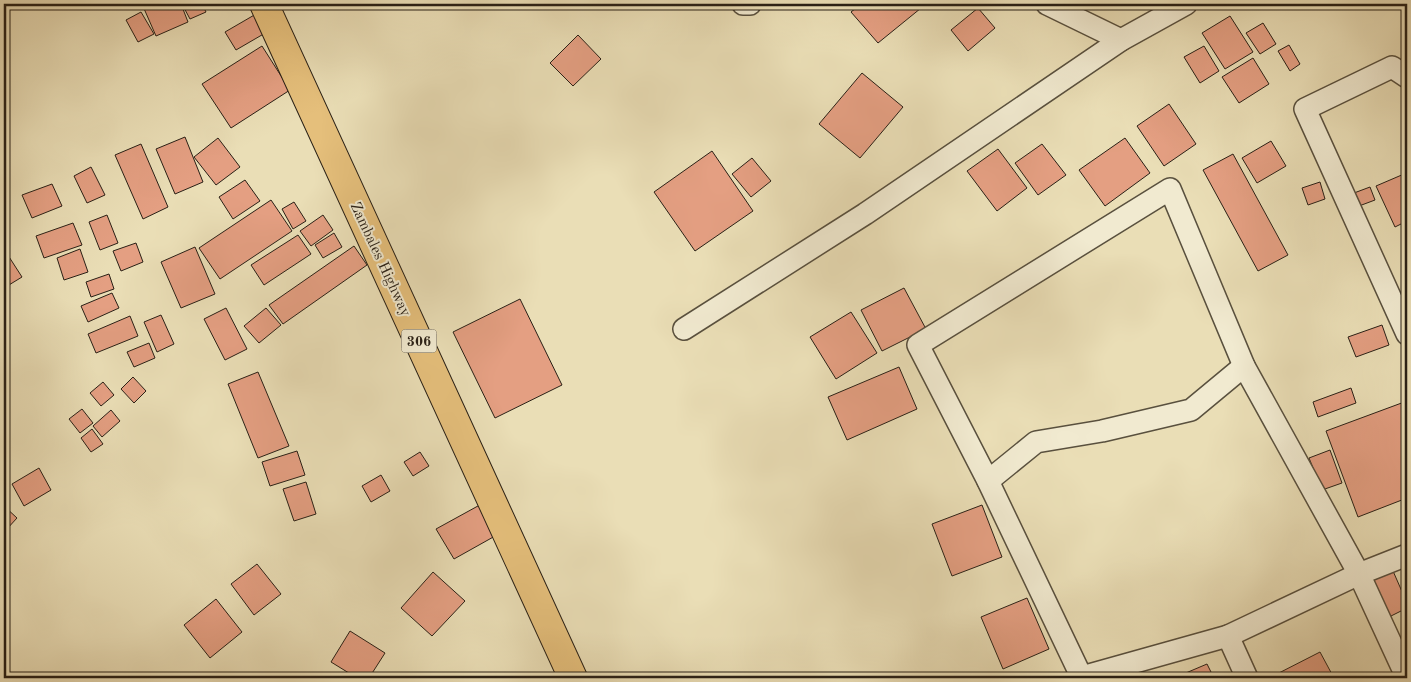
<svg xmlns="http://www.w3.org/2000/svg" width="1411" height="682" font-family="'Old Standard TT',serif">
  <rect width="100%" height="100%" fill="#eadeb6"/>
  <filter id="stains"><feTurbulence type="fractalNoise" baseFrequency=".004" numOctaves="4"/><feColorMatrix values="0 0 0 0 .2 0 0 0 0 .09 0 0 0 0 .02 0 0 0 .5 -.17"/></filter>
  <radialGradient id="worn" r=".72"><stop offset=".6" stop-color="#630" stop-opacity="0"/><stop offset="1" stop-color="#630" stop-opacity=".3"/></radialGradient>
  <g fill="#e49f82" stroke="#292016">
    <polygon points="142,4 181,4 188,22 156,36"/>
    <polygon points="182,4 202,4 206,12 190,19"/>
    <polygon points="861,4 926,4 878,43 851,12"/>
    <polygon points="978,8 995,28 968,51 951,30"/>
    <polygon points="141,12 154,34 138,42 126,20"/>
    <polygon points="256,14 267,32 236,50 225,32"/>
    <polygon points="1230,16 1253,52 1225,69 1202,33"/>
    <polygon points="1263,23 1276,44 1260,54 1246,33"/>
    <polygon points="578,35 601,59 573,86 550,63"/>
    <polygon points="1289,45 1300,64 1290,71 1278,51"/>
    <polygon points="262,46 290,90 231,128 202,84"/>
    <polygon points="1204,46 1219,71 1200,83 1184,57"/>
    <polygon points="1253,58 1269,84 1239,103 1222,77"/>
    <polygon points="862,73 903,107 860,158 819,124"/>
    <polygon points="1169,104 1196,144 1164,166 1137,126"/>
    <polygon points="185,137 203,182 175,194 156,149"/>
    <polygon points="218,138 240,167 216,185 194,157"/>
    <polygon points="1125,138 1150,173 1105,206 1079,170"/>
    <polygon points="1271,141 1286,166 1257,183 1242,158"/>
    <polygon points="141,144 168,207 143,219 115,155"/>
    <polygon points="1042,144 1066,175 1038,195 1015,163"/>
    <polygon points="998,149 1027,188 997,211 967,171"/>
    <polygon points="712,151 753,211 695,251 654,192"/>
    <polygon points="1233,154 1288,255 1258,271 1203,170"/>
    <polygon points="752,158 771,181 751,197 732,174"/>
    <polygon points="91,167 105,195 87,203 74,176"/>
    <polygon points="1404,174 1407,181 1407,221 1395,227 1376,186"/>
    <polygon points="245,180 260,201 233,219 219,197"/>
    <polygon points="1320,182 1325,199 1308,205 1302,188"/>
    <polygon points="52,184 62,206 32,218 22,195"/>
    <polygon points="1370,187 1375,200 1359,206 1354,193"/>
    <polygon points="271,200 292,231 220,279 199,248"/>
    <polygon points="294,202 306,221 293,229 282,209"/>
    <polygon points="107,215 118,243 100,250 89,222"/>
    <polygon points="323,215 333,230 311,246 300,231"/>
    <polygon points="73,223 82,245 44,258 36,236"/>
    <polygon points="334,233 342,247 323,258 315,245"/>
    <polygon points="298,235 311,254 264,285 251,265"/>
    <polygon points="136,243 143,262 121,271 113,251"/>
    <polygon points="354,246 367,265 283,324 269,305"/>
    <polygon points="195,247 215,294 181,308 161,262"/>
    <polygon points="4,249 22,277 4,288"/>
    <polygon points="80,249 88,272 64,280 57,258"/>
    <polygon points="109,274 114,289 91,297 86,282"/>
    <polygon points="904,288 926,329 882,351 861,310"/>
    <polygon points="112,293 119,308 88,322 81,306"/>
    <polygon points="520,299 562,385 495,418 453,332"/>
    <polygon points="226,308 247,349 225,360 204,319"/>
    <polygon points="266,308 281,325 259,343 244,326"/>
    <polygon points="851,312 877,353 836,379 810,337"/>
    <polygon points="161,315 174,344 157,352 144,322"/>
    <polygon points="130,316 138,336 96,353 88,334"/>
    <polygon points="1382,325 1389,345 1356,357 1348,337"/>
    <polygon points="149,343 155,358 134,367 127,352"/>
    <polygon points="899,367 917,409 847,440 828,397"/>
    <polygon points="258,372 289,446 258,458 228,384"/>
    <polygon points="133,377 146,391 134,403 121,389"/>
    <polygon points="103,382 114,395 101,406 90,393"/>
    <polygon points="1351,388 1356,403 1318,417 1313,402"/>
    <polygon points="1407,401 1407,498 1358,517 1326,431"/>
    <polygon points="82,409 93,423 80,433 69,419"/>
    <polygon points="111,410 120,421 102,437 93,426"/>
    <polygon points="92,429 103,444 91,452 81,438"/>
    <polygon points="1330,450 1342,483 1322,490 1309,458"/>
    <polygon points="297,451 305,475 270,486 262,462"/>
    <polygon points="420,452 429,466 413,476 404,462"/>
    <polygon points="39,468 51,490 24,506 12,484"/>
    <polygon points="381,475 390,491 371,502 362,486"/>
    <polygon points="306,482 316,514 294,521 283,489"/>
    <polygon points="487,501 504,531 454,559 436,529"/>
    <polygon points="982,505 1002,557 952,576 932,524"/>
    <polygon points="4,506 17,518 6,530 4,528"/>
    <polygon points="257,564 281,594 254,615 231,584"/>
    <polygon points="1393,571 1407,603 1407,608 1385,619 1368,583"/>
    <polygon points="433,572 465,601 432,636 401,608"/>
    <polygon points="1027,598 1049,649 1003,669 981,617"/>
    <polygon points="216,599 242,632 210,658 184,625"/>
    <polygon points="350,631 385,653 369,678 357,678 331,662"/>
    <polygon points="1320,652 1334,678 1274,678 1273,676"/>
    <polygon points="1207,664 1214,678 1174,678"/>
  </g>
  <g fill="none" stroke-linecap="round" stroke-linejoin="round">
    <g stroke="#59503e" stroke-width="24">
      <g id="street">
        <polyline points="743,4 750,4"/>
        <polyline points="1047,4 1121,40"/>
        <polyline points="1407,77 1392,67 1305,109 1407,334"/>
        <polyline points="684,329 865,214 1121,40 1186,4"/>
        <polyline points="988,481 1036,442 1102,431 1191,410 1244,366"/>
        <polyline points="1228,636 1247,678"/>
        <polyline points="1078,678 1228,636 1359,574 1407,555"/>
        <polyline points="1082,678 988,481 918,345 1170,189 1244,366 1359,574 1407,678"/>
      </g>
    </g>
    <g stroke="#292016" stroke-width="30">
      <polyline id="primary" points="264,4 573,678"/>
    </g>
    <use href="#street" stroke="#f1ead0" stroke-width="21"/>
    <use href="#primary" stroke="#e5bf7b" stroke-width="28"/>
  </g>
  <g text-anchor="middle" stroke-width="4" stroke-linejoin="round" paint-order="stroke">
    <rect fill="#f1ead0" stroke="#655d4e" stroke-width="1" x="401.5" y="329.5" width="35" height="23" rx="4"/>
    <g font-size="14" font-weight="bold" fill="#292016">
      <text x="419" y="346">306</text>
    </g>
    <g font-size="15" fill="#292016" stroke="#f1ead0">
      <text transform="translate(381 259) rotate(65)" y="5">Zambales Highway</text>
    </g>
  </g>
  <rect width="1411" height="682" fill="none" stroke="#eadeb6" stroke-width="20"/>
  <rect x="5" y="5" width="1401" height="672" fill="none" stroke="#292016" stroke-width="2.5"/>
  <rect x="10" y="10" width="1391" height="662" fill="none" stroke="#292016"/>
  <rect width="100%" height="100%" filter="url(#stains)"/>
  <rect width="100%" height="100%" fill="url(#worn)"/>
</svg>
